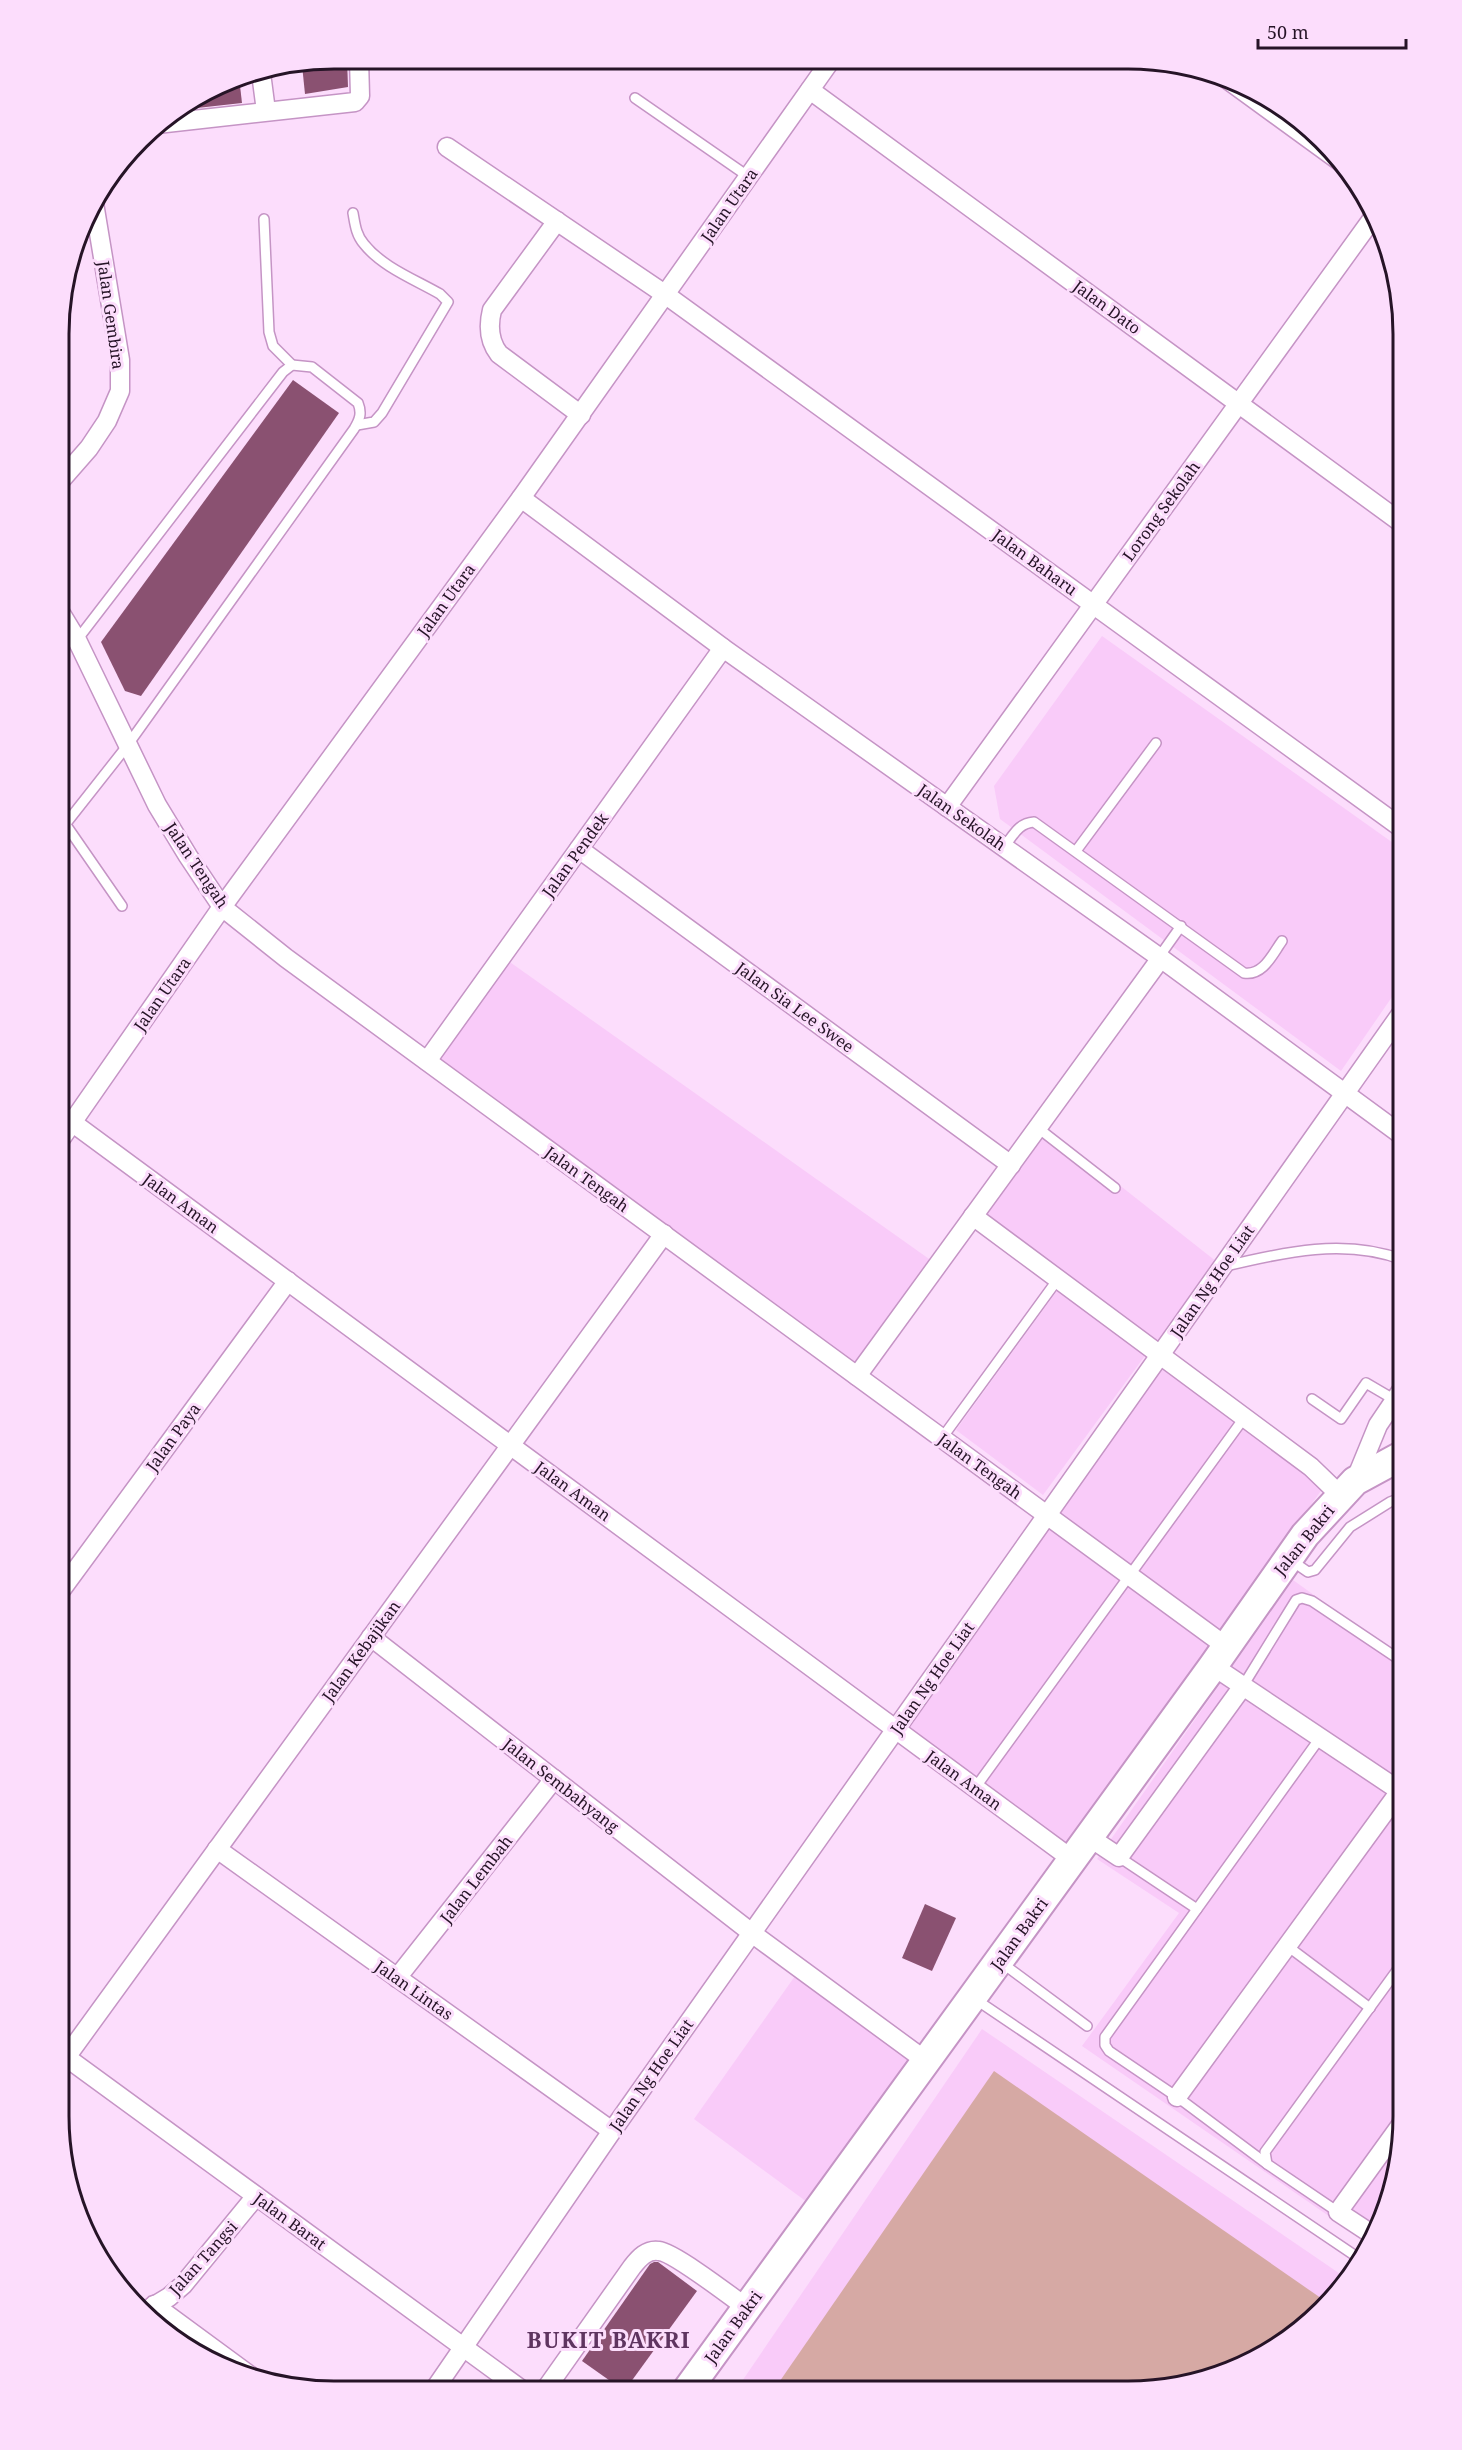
<svg xmlns="http://www.w3.org/2000/svg" width="1462" height="2450" font-family="'Noto Serif',serif">
  <rect width="100%" height="100%" fill="#fcddfc"/>
  <g fill="#f9cbf9">
    <polygon points="1102,636 1403,850 1403,981 1341,1071 1000,819 994,786"/>
    <polygon points="507,960 932,1261 854,1364 438,1060"/>
    <polygon points="1047,1128 1217,1262 1159,1347 983,1215"/>
    <polygon points="1059,1288 1147,1353 1043,1495 956,1430"/>
    <polygon points="1161,1367 1266,1441 1323,1488 1059,1859 896,1739"/>
    <polygon points="1293,1580 1403,1659 1403,2135 1389,2205 1368,2243 1082,2046 1179,1913 1097,1859"/>
    <polygon points="795,1976 912,2061 807,2202 694,2119"/>
    <polygon points="982,2029 1349,2280 1347,2284 1296,2334 1233,2371 1129,2391 736,2390"/>
  </g>
  <polygon fill="#d6a9a4" points="994,2071 1328,2303 1296,2334 1233,2371 1129,2391 773,2391"/>
  <g fill="#8a5171">
    <polygon points="334,58 347,59 348,87 305,94 302,65"/>
    <polygon points="239,77 242,103 179,110 229,79"/>
    <polygon points="293,380 339,413 141,696 125,691 101,642"/>
    <polygon points="925,1904 956,1918 932,1971 902,1958"/>
    <polygon points="654,2262 658,2262 697,2291 625,2390 623,2390 582,2361 650,2264"/>
  </g>
  <g fill="none" stroke-linecap="round" stroke-linejoin="round">
    <g stroke="#c594c5" stroke-width="12">
      <g id="lane">
        <polyline points="635,98 749,177"/>
        <path d="M 353,213 C 355,224 356,235 364,244 C 382,267 416,280 440,294 L 448,302 L 382,413 L 374,422 L 357,425"/>
        <polyline points="264,219 269,332 273,346 292,365"/>
        <polyline points="66,825 122,906"/>
        <path d="M 60,831 L 127,746 L 354,429 C 360,419 362,413 358,403 L 312,367 L 292,365 L 283,372 L 77,640"/>
        <path d="M 1004,847 C 1013,836 1018,823 1034,822 L 1244,973 C 1263,976 1272,955 1282,941"/>
        <polyline points="1076,851 1156,743"/>
        <polyline points="1159,957 1181,926"/>
        <polyline points="1038,1128 1115,1188"/>
        <path d="M 1226,1266 C 1284,1252 1346,1238 1403,1260"/>
        <polyline points="1312,1399 1341,1419 1366,1383 1395,1400"/>
        <polyline points="942,1438 1058,1279"/>
        <polyline points="1292,1561 1308,1572 1315,1570 1350,1527 1390,1502 1403,1497"/>
        <polyline points="1243,1686 1296,1600 1302,1598 1312,1601 1403,1662"/>
        <polyline points="975,1788 1244,1418"/>
        <polyline points="1119,1857 1197,1909"/>
        <polyline points="1286,1945 1370,2008"/>
        <polyline points="1002,1963 1087,2026"/>
        <polyline points="975,1999 1360,2259"/>
        <polyline points="1267,2164 1180,2099 1109,2051 1105,2045 1105,2037 1320,1738"/>
        <polyline points="1338,2212 1267,2164 1265,2152 1403,1962"/>
      </g>
    </g>
    <g stroke="#c594c5" stroke-width="21">
      <g id="street">
        <polyline points="261,73 266,111"/>
        <polyline points="1224,77 1345,165"/>
        <polyline points="810,90 1403,524"/>
        <polyline points="157,124 355,102 360,96 359,59"/>
        <polyline points="447,147 666,295 1403,829"/>
        <path d="M 557,221 L 492,310 C 488,326 489,341 499,354 L 581,415"/>
        <polyline points="61,480 89,448 107,421 120,391 120,360 94,203"/>
        <polyline points="521,498 723,648 1159,957 1403,1136"/>
        <polyline points="60,612 77,640 157,805 188,856 222,907 286,958 1227,1647"/>
        <polyline points="947,807 1375,215"/>
        <polyline points="579,849 1011,1165"/>
        <polyline points="427,1061 723,648"/>
        <polyline points="73,1123 1073,1860"/>
        <polyline points="60,1140 222,907 521,498 831,60"/>
        <polyline points="973,1216 1311,1467 1340,1495"/>
        <polyline points="857,1376 1161,958"/>
        <polyline points="1355,1481 1378,1425 1403,1388"/>
        <polyline points="59,1593 288,1281"/>
        <polyline points="371,1637 757,1937 926,2061"/>
        <polyline points="1213,1666 1403,1793"/>
        <polyline points="1089,1837 1119,1857 1243,1686"/>
        <polyline points="217,1849 612,2131"/>
        <polyline points="397,1978 554,1779"/>
        <polyline points="59,2052 522,2390"/>
        <polyline points="59,2067 664,1234"/>
        <polyline points="1177,2097 1400,1791"/>
        <polyline points="1373,2235 1338,2212 1403,2122"/>
        <polyline points="154,2305 252,2377"/>
        <polyline points="144,2312 169,2297 183,2285 256,2196"/>
        <polyline points="434,2390 612,2131 1403,1011"/>
        <path d="M 545,2390 L 632,2267 C 639,2258 647,2249 659,2251 C 673,2252 732,2297 747,2308"/>
      </g>
    </g>
    <g stroke="#c594c5" stroke-width="32">
      <polyline id="primary" points="687,2390 1213,1666 1305,1535 1355,1481 1403,1455"/>
    </g>
    <use href="#lane" stroke="#fff" stroke-width="9"/>
    <use href="#street" stroke="#fff" stroke-width="18"/>
    <use href="#primary" stroke="#fff" stroke-width="28"/>
  </g>
  <g text-anchor="middle" stroke-width="6" stroke-linejoin="round" paint-order="stroke">
    <g font-size="16" fill="#261427" stroke="#fcddfc">
      <text transform="translate(729 205) rotate(-55)" y="6">Jalan Utara</text>
      <text transform="translate(1107 307) rotate(36)" y="6">Jalan Dato</text>
      <text transform="translate(111 315) rotate(82)" y="6">Jalan Gembira</text>
      <text transform="translate(1161 511) rotate(-54)" y="6">Lorong Sekolah</text>
      <text transform="translate(1035 562) rotate(36)" y="6">Jalan Baharu</text>
      <text transform="translate(446 600) rotate(-54)" y="6">Jalan Utara</text>
      <text transform="translate(962 817) rotate(35)" y="6">Jalan Sekolah</text>
      <text transform="translate(575 855) rotate(-54)" y="6">Jalan Pendek</text>
      <text transform="translate(197 865) rotate(56)" y="6">Jalan Tengah</text>
      <text transform="translate(162 994) rotate(-55)" y="6">Jalan Utara</text>
      <text transform="translate(795 1007) rotate(36)" y="6">Jalan Sia Lee Swee</text>
      <text transform="translate(587 1179) rotate(36)" y="6">Jalan Tengah</text>
      <text transform="translate(181 1203) rotate(36)" y="6">Jalan Aman</text>
      <text transform="translate(1212 1281) rotate(-55)" y="6">Jalan Ng Hoe Liat</text>
      <text transform="translate(173 1437) rotate(-54)" y="6">Jalan Paya</text>
      <text transform="translate(980 1466) rotate(36)" y="6">Jalan Tengah</text>
      <text transform="translate(573 1491) rotate(36)" y="6">Jalan Aman</text>
      <text transform="translate(1304 1540) rotate(-51)" y="6">Jalan Bakri</text>
      <text transform="translate(361 1651) rotate(-54)" y="6">Jalan Kebajikan</text>
      <text transform="translate(932 1678) rotate(-55)" y="6">Jalan Ng Hoe Liat</text>
      <text transform="translate(964 1780) rotate(36)" y="6">Jalan Aman</text>
      <text transform="translate(561 1785) rotate(38)" y="6">Jalan Sembahyang</text>
      <text transform="translate(476 1879) rotate(-52)" y="6">Jalan Lembah</text>
      <text transform="translate(1019 1934) rotate(-54)" y="6">Jalan Bakri</text>
      <text transform="translate(414 1990) rotate(35)" y="6">Jalan Lintas</text>
      <text transform="translate(651 2075) rotate(-55)" y="6">Jalan Ng Hoe Liat</text>
      <text transform="translate(290 2221) rotate(36)" y="6">Jalan Barat</text>
      <text transform="translate(203 2258) rotate(-48)" y="6">Jalan Tangsi</text>
      <text transform="translate(733 2327) rotate(-54)" y="6">Jalan Bakri</text>
    </g>
    <g font-size="22" font-weight="bold" letter-spacing="1.5" fill="#5f3560" stroke="#fcddfc">
      <text x="609" y="2348">BUKIT BAKRI</text>
    </g>
  </g>
  <path d="M0 0H1462V2450H0ZM334 69H1128A265 265 0 0 1 1393 334V2116A265 265 0 0 1 1128 2381H334A265 265 0 0 1 69 2116V334A265 265 0 0 1 334 69Z" fill="#fcddfc" fill-rule="evenodd"/>
  <path fill="none" stroke="#261427" stroke-width="3" d="M334 69H1128A265 265 0 0 1 1393 334V2116A265 265 0 0 1 1128 2381H334A265 265 0 0 1 69 2116V334A265 265 0 0 1 334 69Z"/>
  <path d="M1258 39v9h148v-9" fill="none" stroke="#261427" stroke-width="3"/>
  <text x="1267" y="39" font-size="18" fill="#261427" stroke="#fcddfc" stroke-width="4.5" paint-order="stroke">50 m</text>
</svg>
